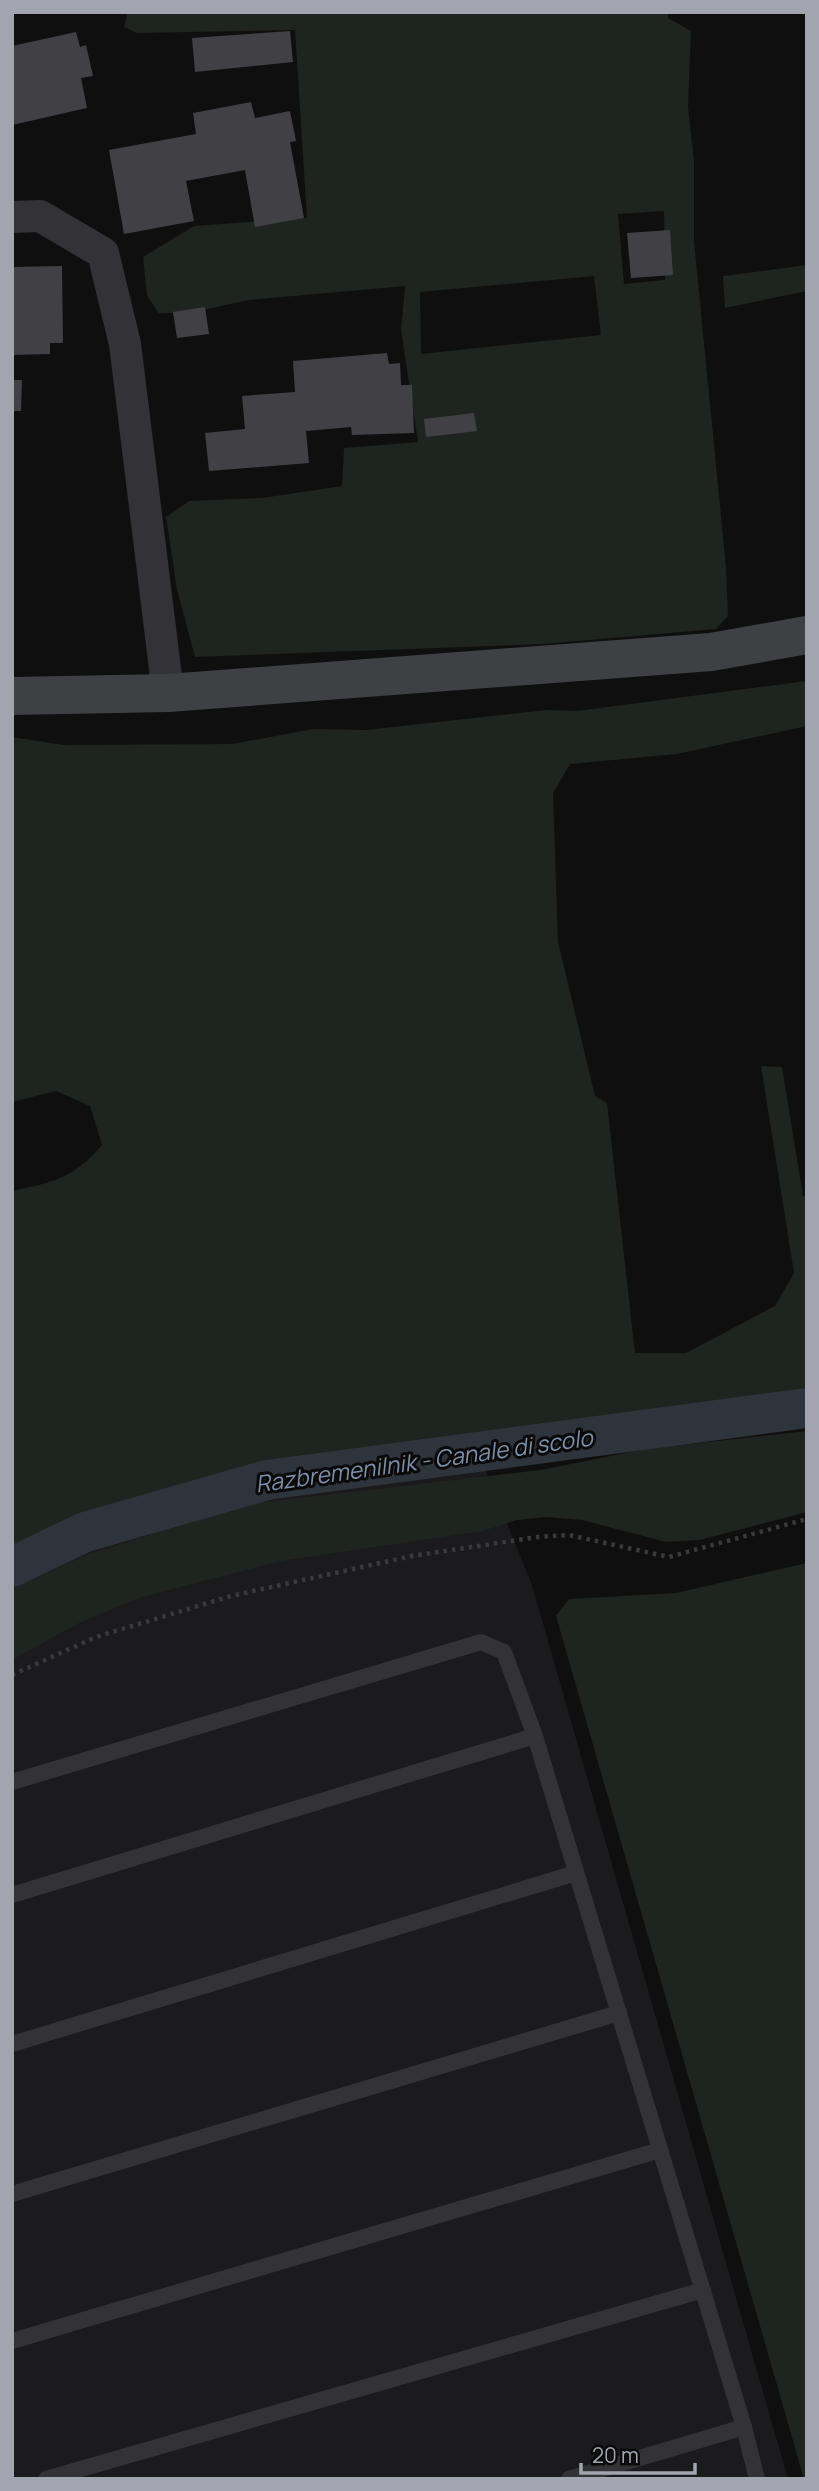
<svg xmlns="http://www.w3.org/2000/svg" width="819" height="2491" font-family="Manrope,sans-serif">
  <rect width="100%" height="100%" fill="#0f0f10"/>
  <polygon fill="#1b1b1d" points="478,1452 532,1585 788,2479 12,2479 12,1567 85,1532 267,1480"/>
  <g fill="#1e241f" fill-rule="evenodd">
    <path d="M 128,12 L 668,12 L 668,18 L 691,31 L 688,107 L 694,160 L 694,241 L 726,567 L 728,616 L 716,629 L 543,644 L 195,657 L 177,590 L 166,517 L 189,501 L 262,498 L 342,486 L 344,448 L 418,442 L 401,330 L 405,286 L 249,300 L 189,313 L 159,313 L 147,296 L 143,257 L 194,226 L 307,218 L 295,30 L 137,33 L 124,27 ZM 664,211 L 665,280 L 624,284 L 618,214 ZM 594,276 L 601,335 L 421,354 L 420,292 Z"/>
    <polygon points="807,265 807,291 725,308 723,276"/>
    <path d="M 807,681 L 807,726 L 677,754 L 570,764 L 553,793 L 558,942 L 595,1096 L 607,1103 L 635,1353 L 686,1353 L 775,1306 L 794,1273 L 761,1066 L 782,1067 L 803,1196 L 807,1195 L 807,1401 L 409,1444 L 262,1465 L 139,1497 L 12,1552 L 12,1191 C 54,1182 74,1178 102,1145 L 90,1106 L 56,1091 L 12,1102 L 12,737 L 63,745 L 232,744 L 313,729 L 366,730 L 546,710 L 577,711 Z"/>
    <polygon points="807,1431 807,1512 700,1540 666,1542 582,1520 546,1517 517,1520 483,1531 281,1561 142,1597 79,1623 12,1660 12,1589 86,1555 147,1536 195,1515 238,1505 541,1470 645,1449"/>
    <polygon points="807,1563 807,2479 804,2479 556,1616 569,1599 676,1593"/>
  </g>
  <g fill="none" stroke-linecap="round" stroke-linejoin="round">
    <polyline stroke="#2e343b" stroke-width="40" points="12,1567 85,1532 267,1480 807,1408"/>
  </g>
  <g fill="#414145">
    <polygon points="290,31 293,62 195,72 192,38"/>
    <polygon points="76,32 80,47 86,45 93,76 81,78 87,108 12,125 12,46"/>
    <polygon points="251,102 255,118 290,111 296,141 290,142 304,218 255,227 245,170 186,181 194,221 124,234 109,150 196,134 193,113"/>
    <polygon points="670,230 673,275 631,278 627,233"/>
    <polygon points="62,266 63,343 50,343 50,354 12,355 12,267"/>
    <polygon points="205,307 209,334 177,338 173,312"/>
    <polygon points="387,353 389,364 400,363 401,385 412,385 414,433 352,435 351,427 306,431 309,463 209,471 205,433 245,429 242,396 295,392 293,361"/>
    <polygon points="12,380 22,380 21,411 12,411"/>
    <polygon points="474,413 477,431 426,437 424,419"/>
  </g>
  <g fill="none" stroke-linecap="round" stroke-linejoin="round">
    <polyline stroke="#393a3d" stroke-width="4.5" stroke-dasharray="3.5 5" stroke-linecap="butt" points="12,1675 96,1637 231,1596 412,1556 538,1537 569,1535 669,1557 807,1519"/>
    <g stroke="#333337" stroke-width="16">
      <polyline points="12,1782 481,1642 504,1652 535,1736 744,2427 757,2479"/>
      <polyline points="12,1895 535,1736"/>
      <polyline points="12,2044 576,1873"/>
      <polyline points="12,2194 619,2013"/>
      <polyline points="12,2341 660,2150"/>
      <polyline points="46,2479 703,2290"/>
      <polyline points="569,2479 744,2427"/>
    </g>
    <polyline stroke="#333337" stroke-width="32" points="12,217 40,216 103,253 125,344 168,693"/>
    <polyline stroke="#3f4044" stroke-width="38" points="12,696 168,693 711,652 807,635"/>
  </g>
  <g text-anchor="middle" stroke-width="6" stroke-linejoin="round" paint-order="stroke">
    <g font-size="23" font-style="italic" fill="#7d8fa7" stroke="#0a0a0b">
      <text transform="translate(424 1461) rotate(-8)" y="8">Razbremenilnik - Canale di scolo</text>
    </g>
  </g>
  <rect width="819" height="2491" fill="none" stroke="#a2a5af" stroke-width="28"/>
  <path d="M581 2463v10h114v-10" fill="none" stroke="#a2a5af" stroke-width="3.5"/>
  <text x="592" y="2463" font-size="21" fill="#a2a5af" stroke="#0a0a0b" stroke-width="5" paint-order="stroke">20 m</text>
</svg>
